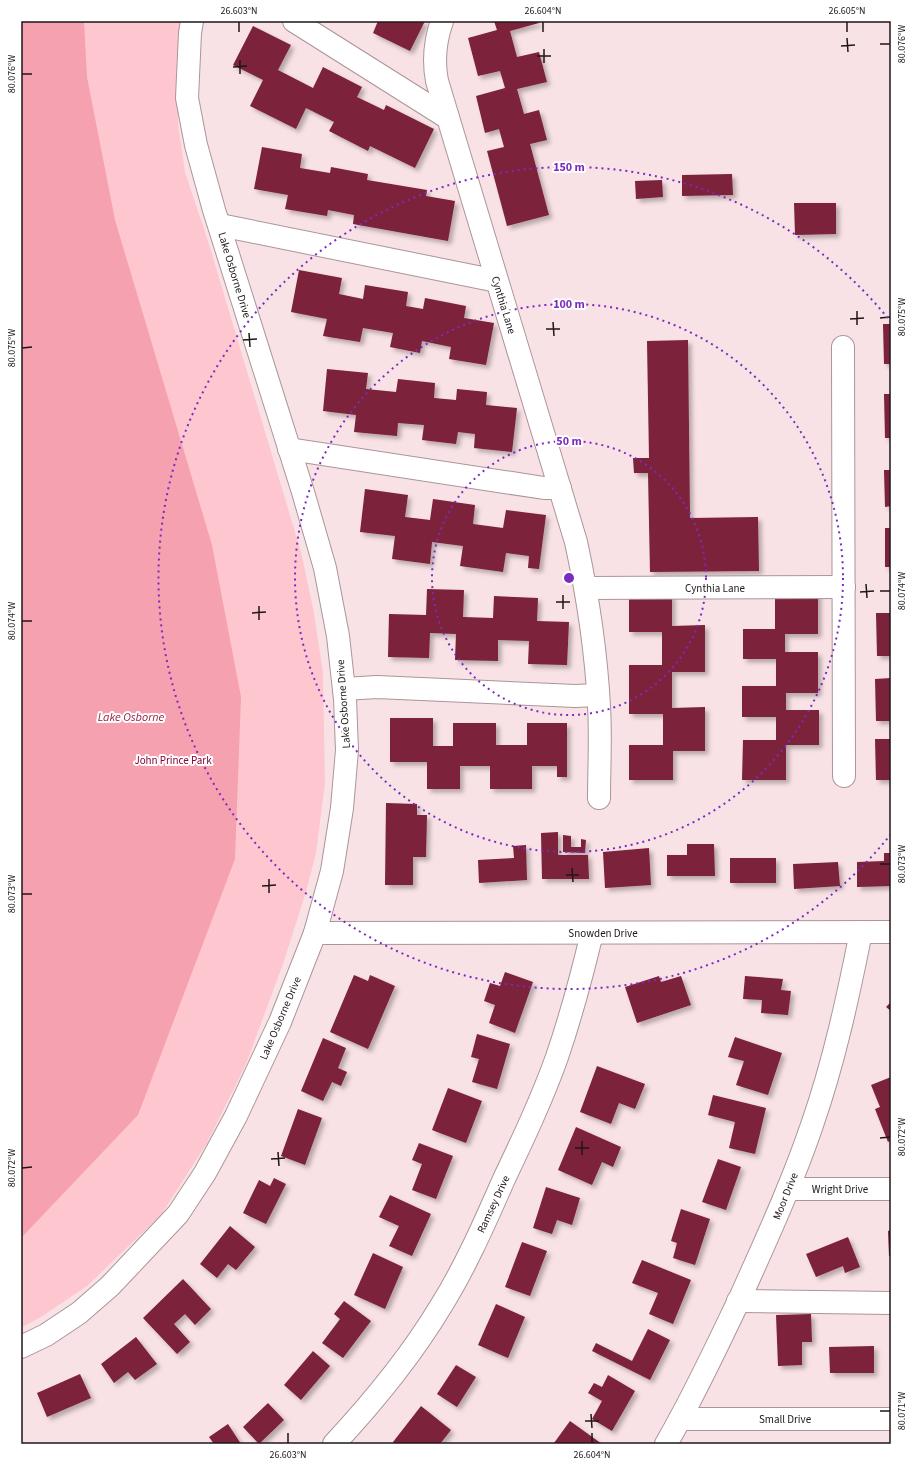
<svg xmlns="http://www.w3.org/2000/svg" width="912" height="1465" font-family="'Source Sans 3',sans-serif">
  <defs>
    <filter id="shadow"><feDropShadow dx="3.5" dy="3.5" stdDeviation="2" flood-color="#0004"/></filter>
  </defs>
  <rect width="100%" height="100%" fill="#f9e2e5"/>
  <polygon fill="#fec7cf" points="21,21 180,21 178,58 178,124 185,172 208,241 301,552 314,613 323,673 325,783 316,853 306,892 283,964 246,1064 207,1143 161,1215 87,1286 41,1317 21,1328"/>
  <polygon fill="#f5a1b0" points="21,21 84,21 87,77 115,220 212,545 241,697 235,859 138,1115 21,1238"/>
  <g fill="#7b203a" filter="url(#shadow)">
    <polygon points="378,21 425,21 410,51 373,33"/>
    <polygon points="494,21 538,21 539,23 510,31 517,57 539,52 547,82 517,89 524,114 539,110 547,140 530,144 549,215 507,226 487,151 504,147 499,129 485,133 476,96 505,88 500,71 478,76 468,38 497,30"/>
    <polygon points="253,26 291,45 278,70 313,88 323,67 362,87 357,97 384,110 386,105 434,129 415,168 370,146 368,151 329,131 334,122 306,108 296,129 250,106 263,80 233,65"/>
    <polygon points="262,147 302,154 300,168 330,173 331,167 368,174 367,180 427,190 426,196 455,201 448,241 353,224 354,215 328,210 327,216 285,209 288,195 254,189"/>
    <polygon points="732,174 733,195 682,196 682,175"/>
    <polygon points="662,180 663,197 636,199 635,181"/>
    <polygon points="794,203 836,203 836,234 795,235"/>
    <polygon points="299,270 342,278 339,294 363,299 365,285 408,292 406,306 423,309 425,298 466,306 464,318 494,323 486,365 449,359 451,347 422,341 420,353 390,347 393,333 363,328 360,342 323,336 327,319 291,312"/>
    <polygon points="883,324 891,324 891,364 884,364"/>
    <polygon points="688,340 690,518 758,517 759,571 650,572 648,473 634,473 633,458 649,458 647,341"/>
    <polygon points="327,369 368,373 366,389 396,392 398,379 435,383 434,398 456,400 457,389 487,392 486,405 517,408 512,452 474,448 475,434 458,432 456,444 422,440 424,425 398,423 397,436 354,432 356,415 323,411"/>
    <polygon points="884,394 891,394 891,438 885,438"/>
    <polygon points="884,470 891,470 891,506 885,507"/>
    <polygon points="365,489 408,495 405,517 430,520 433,499 475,505 473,524 503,528 506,510 546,515 539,569 528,568 529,556 506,553 503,572 460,566 463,546 432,542 430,564 392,559 395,536 360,532"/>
    <rect x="885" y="528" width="6" height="39"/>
    <polygon points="427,589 464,590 463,617 493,618 494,596 538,598 537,621 569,622 567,665 528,664 529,641 498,640 498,661 455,660 456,634 430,633 429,658 388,657 389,614 426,615"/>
    <polygon points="775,592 818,592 818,634 785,634 785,652 818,652 818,693 786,693 786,710 819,710 819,745 786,745 786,780 742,780 743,740 776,740 776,717 742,717 742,686 776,686 776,659 743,659 743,629 775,629"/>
    <polygon points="629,594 672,594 672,626 705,625 705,672 672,672 672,708 705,707 705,751 673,751 673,780 629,780 629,745 663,745 663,714 629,714 629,665 662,665 662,632 629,632"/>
    <polygon points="876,613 891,613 891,656 877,656"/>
    <polygon points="891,678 891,721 876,721 875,679"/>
    <polygon points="390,718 433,718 433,746 453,746 453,723 496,723 496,745 527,745 527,723 567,723 567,777 557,777 557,766 532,766 532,789 490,789 490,766 460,766 460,789 427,789 427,762 390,762"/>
    <polygon points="875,739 891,739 891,780 876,780"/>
    <polygon points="386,803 417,804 417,815 427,815 426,857 413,857 413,885 385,885"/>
    <polygon points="558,832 558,855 588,855 589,879 542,879 541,833"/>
    <polygon points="563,835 571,836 571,847 581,847 581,839 586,840 585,853 563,852"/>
    <polygon points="687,844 714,844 715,876 667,876 667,855 687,855"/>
    <polygon points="526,845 527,880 479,883 478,860 514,858 513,846"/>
    <polygon points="649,848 651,885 605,888 603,852"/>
    <polygon points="884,853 891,853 891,886 857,887 857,862 884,861"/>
    <rect x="730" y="858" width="46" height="25"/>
    <polygon points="838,862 840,886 794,889 793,864"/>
    <polygon points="505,972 533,982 515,1033 489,1023 495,1005 484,1001 490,983 500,986"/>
    <polygon points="354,975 368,981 370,975 395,986 368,1049 330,1032"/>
    <polygon points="659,976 661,982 681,976 691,1005 637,1023 625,987"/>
    <polygon points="745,976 783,979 781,990 791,991 788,1015 761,1013 762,1000 743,999"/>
    <polygon points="891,1002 891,1011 886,1007"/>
    <polygon points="477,1034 510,1044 497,1089 472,1082 479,1059 471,1057"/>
    <polygon points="735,1037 782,1053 768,1095 736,1085 744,1061 728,1057"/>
    <polygon points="323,1038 346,1048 338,1068 347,1072 341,1086 332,1082 323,1101 301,1091"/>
    <polygon points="597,1066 645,1084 635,1109 619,1103 611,1124 580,1112"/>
    <polygon points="891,1077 891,1140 888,1142 875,1109 880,1107 871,1085"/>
    <polygon points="448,1088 482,1101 466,1143 432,1130"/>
    <polygon points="713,1095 766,1108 755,1154 729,1148 735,1122 708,1115"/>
    <polygon points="298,1109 322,1118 305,1165 281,1156"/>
    <polygon points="576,1127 621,1147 613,1167 602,1162 592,1185 558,1170"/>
    <polygon points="419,1143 453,1156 436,1199 412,1190 422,1164 412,1160"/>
    <polygon points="718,1159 741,1167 726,1210 702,1202"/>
    <polygon points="274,1178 286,1184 266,1224 243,1213 259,1180 270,1186"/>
    <polygon points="546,1187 580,1198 572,1225 557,1220 552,1234 533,1228"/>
    <polygon points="390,1195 431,1214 412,1256 389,1246 399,1226 379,1217"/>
    <polygon points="681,1209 710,1219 695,1265 673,1258 677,1243 671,1241"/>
    <polygon points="230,1226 255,1247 236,1270 228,1264 217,1278 200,1264"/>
    <polygon points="891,1230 891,1256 889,1256 888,1231"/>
    <polygon points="848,1237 860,1267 845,1273 843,1266 816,1277 806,1254"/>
    <polygon points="522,1242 547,1251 530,1296 505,1287"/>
    <polygon points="373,1253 403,1267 385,1309 354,1295"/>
    <polygon points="642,1260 691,1280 673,1324 649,1314 658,1293 632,1283"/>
    <polygon points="183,1279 211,1309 195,1325 185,1314 174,1324 190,1342 177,1354 143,1318"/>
    <polygon points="344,1301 371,1321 343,1358 322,1343 340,1319 334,1314"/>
    <polygon points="496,1304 525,1317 508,1358 478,1345"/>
    <polygon points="811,1314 812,1342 802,1342 802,1365 778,1366 776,1315"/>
    <polygon points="648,1329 670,1340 650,1380 592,1351 596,1343 632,1361"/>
    <polygon points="136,1337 157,1364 135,1380 128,1372 114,1383 101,1364"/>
    <polygon points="874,1346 874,1373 830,1373 829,1347"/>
    <polygon points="313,1351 330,1366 301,1400 284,1385"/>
    <polygon points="456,1365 476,1377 457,1407 437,1394"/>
    <polygon points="80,1374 91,1398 47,1417 37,1393"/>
    <polygon points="608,1375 635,1391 612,1431 592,1419 602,1401 588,1393 594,1383 602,1387"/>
    <polygon points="268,1403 284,1420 259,1444 243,1427"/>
    <polygon points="421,1406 451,1430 440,1444 395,1444 393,1442"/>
    <polygon points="570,1421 602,1444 556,1444 554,1443"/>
    <polygon points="228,1424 241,1444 214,1444 209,1437"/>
  </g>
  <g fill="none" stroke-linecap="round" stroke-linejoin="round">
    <g stroke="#ab9599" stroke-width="24">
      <g id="minor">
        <polyline points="294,21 448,118"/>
        <path d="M 442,21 C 435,41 433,60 437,81 L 576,542 C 588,597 596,651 599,706 C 601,737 599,768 599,798"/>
        <polyline points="220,225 497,281"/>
        <polyline points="843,347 844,776"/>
        <polyline points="289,449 544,488 560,488"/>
        <polyline points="586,588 844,587"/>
        <polyline points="344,689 377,687 575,696 598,695"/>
        <polyline points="315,933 891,932"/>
        <polyline points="788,1189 891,1189"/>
        <polyline points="738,1301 891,1303"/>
        <polyline points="21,1347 46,1335 79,1313 110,1286 178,1214 205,1173 236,1116 280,1022 315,933 332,871 342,808 347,750 345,699 338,636 325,568 303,492 214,210 196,145 187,98 190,33 192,21"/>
        <polyline points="680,1419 891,1419"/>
        <path d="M 334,1444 C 374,1401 411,1356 441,1306 C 466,1266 485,1222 504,1179 C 523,1139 542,1099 557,1057 C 571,1016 582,975 592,933"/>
        <path d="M 666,1444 C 694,1396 717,1346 741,1296 C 766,1240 792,1184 812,1125 C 834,1062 848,997 861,932"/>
      </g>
    </g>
    <use href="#minor" stroke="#fff" stroke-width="22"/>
  </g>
  <path fill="none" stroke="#1e1618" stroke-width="1.5" d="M 239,22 L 239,32M 543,22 L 543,32M 847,22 L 847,32M 847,38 L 848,52M 880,44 L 890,44M 841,46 L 855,45M 544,49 L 544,63M 537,56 L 551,56M 240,60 L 240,74M 233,67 L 247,66M 22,74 L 32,74M 857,311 L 857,325M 880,318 L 890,317M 850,319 L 864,318M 553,322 L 554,336M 546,329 L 560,329M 249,333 L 250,347M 243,340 L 257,339M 22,348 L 32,347M 866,584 L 867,598M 880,591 L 890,591M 860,592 L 874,591M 563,595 L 563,609M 556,602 L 570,602M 259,606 L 259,620M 252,613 L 266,612M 22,621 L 32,621M 880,864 L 890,864M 572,868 L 573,882M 566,875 L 579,875M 269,879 L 269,893M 262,886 L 276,885M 22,894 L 32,894M 880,1138 L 890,1137M 582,1141 L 582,1155M 575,1148 L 589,1148M 278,1152 L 279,1166M 271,1159 L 285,1158M 22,1168 L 32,1167M 880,1411 L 890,1411M 591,1414 L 592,1428M 585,1421 L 599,1421M 288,1433 L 288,1443M 592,1433 L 592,1443"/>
  <g fill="none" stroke="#7b2cbf" stroke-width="2" stroke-dasharray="2 4">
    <circle cx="569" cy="578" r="137"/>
    <circle cx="569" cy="578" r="274"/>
    <path d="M891 834A411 411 0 1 1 891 322"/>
  </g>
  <g text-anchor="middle" stroke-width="4" stroke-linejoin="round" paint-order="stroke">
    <g font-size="11" fill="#1e1618" stroke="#fff">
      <text transform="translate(235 275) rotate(73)" y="4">Lake Osborne Drive</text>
      <text transform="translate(504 305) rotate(73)" y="4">Cynthia Lane</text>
      <text x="715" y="592">Cynthia Lane</text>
      <text transform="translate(343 704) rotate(-94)" y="4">Lake Osborne Drive</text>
      <text x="603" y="937">Snowden Drive</text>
      <text transform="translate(280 1018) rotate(-67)" y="4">Lake Osborne Drive</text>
      <text x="840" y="1193">Wright Drive</text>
      <text transform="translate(785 1196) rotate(-68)" y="4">Moor Drive</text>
      <text transform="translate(493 1204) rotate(-65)" y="4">Ramsey Drive</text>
      <text x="785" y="1423">Small Drive</text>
    </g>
    <g font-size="11" fill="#850536" stroke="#fff">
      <text x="173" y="764">John Prince Park</text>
    </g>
    <g font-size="12" font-style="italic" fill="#992146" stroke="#fff">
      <text x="131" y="721">Lake Osborne</text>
    </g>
  </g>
  <circle cx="569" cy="578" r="6" fill="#7b2cbf" stroke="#fff" stroke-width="2"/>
  <g font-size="12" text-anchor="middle" font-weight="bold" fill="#7b2cbf" stroke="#fff" stroke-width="4" stroke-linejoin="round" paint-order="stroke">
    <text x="569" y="171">150 m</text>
    <text x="569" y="308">100 m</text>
    <text x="569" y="445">50 m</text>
  </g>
  <rect width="912" height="1465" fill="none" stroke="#ffffff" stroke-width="44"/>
  <rect x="22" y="22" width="868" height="1421" fill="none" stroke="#1e1618" stroke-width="1.5"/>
  <g font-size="10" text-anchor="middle" fill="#1e1618">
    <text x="239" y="14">26.603°N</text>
    <text x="543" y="14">26.604°N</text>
    <text x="847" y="14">26.605°N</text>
    <text transform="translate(901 44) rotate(-90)" y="4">80.076°W</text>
    <text transform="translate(11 74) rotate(-90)" y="4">80.076°W</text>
    <text transform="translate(901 317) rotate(-90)" y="4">80.075°W</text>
    <text transform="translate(11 348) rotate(-90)" y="4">80.075°W</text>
    <text transform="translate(901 591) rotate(-90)" y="4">80.074°W</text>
    <text transform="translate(11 621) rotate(-90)" y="4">80.074°W</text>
    <text transform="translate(901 864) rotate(-90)" y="4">80.073°W</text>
    <text transform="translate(11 894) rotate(-90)" y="4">80.073°W</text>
    <text transform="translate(901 1137) rotate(-90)" y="4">80.072°W</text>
    <text transform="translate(11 1168) rotate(-90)" y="4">80.072°W</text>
    <text transform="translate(901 1411) rotate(-90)" y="4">80.071°W</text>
    <text x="288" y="1458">26.603°N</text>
    <text x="592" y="1458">26.604°N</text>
  </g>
</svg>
